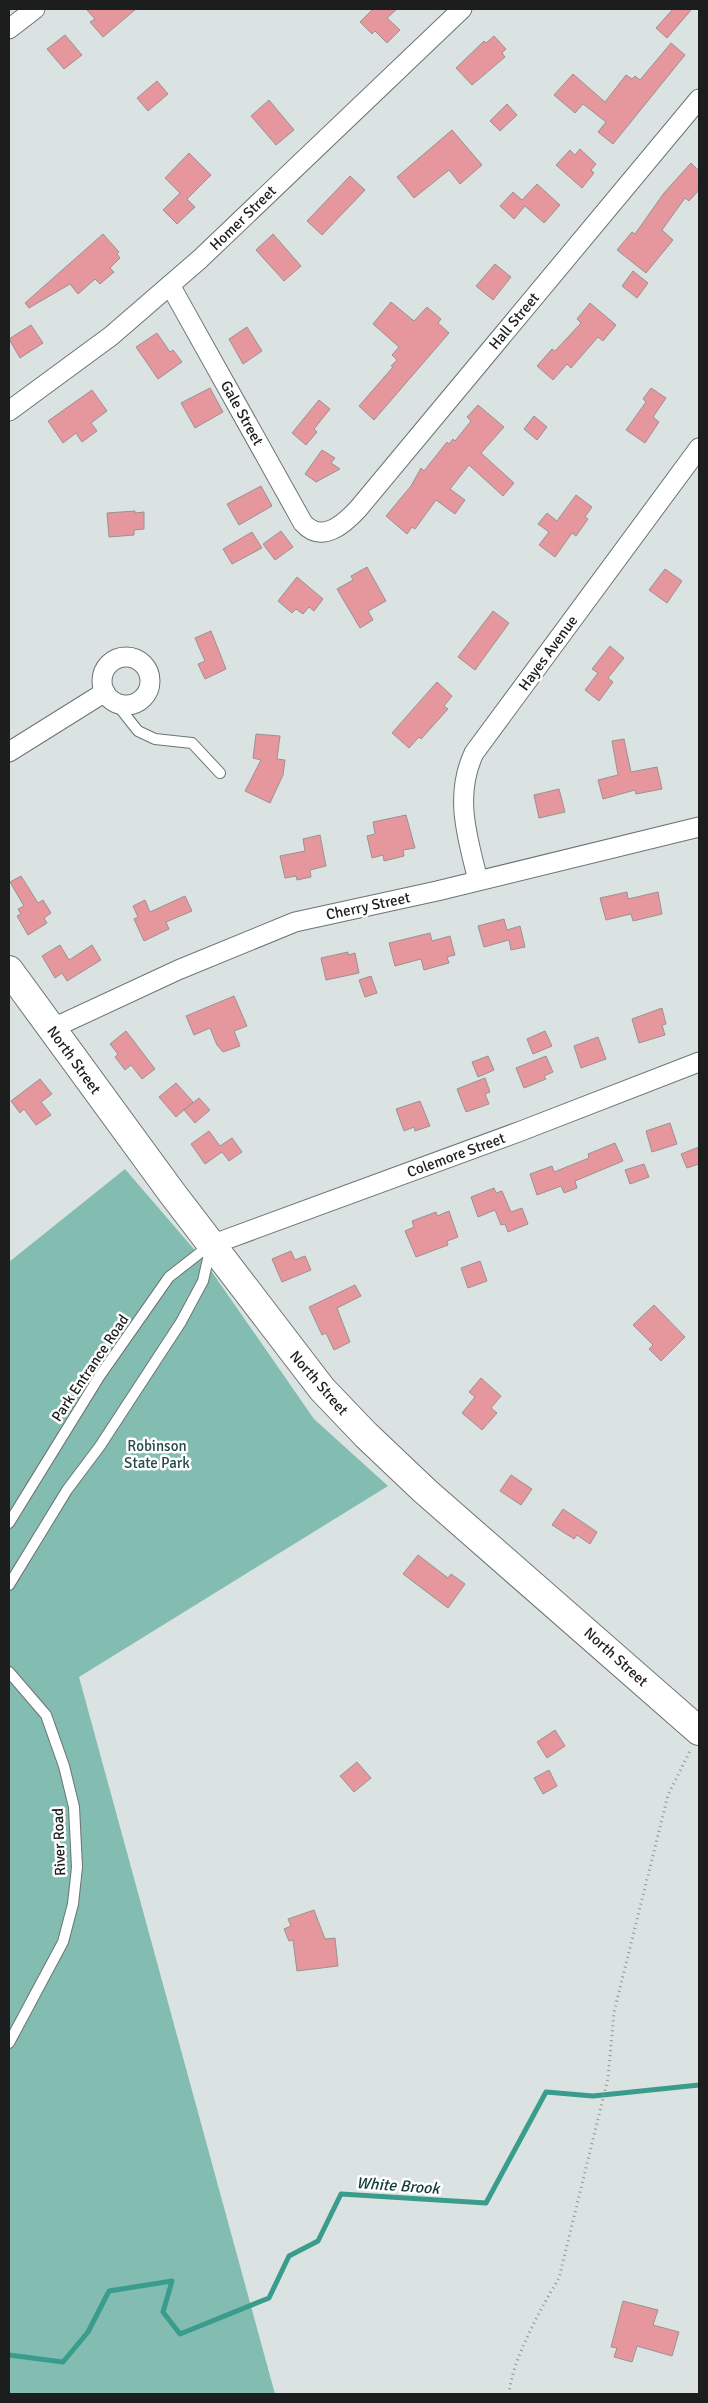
<svg xmlns="http://www.w3.org/2000/svg" width="708" height="2403" font-family="Signika,sans-serif">
  <rect width="100%" height="100%" fill="#dae3e1"/>
  <polygon fill="#83bdb1" points="125,1169 205,1262 314,1419 388,1486 79,1677 275,2394 9,2394 9,1262"/>
  <g fill="none" stroke-linecap="round" stroke-linejoin="round">
    <polyline stroke="#3a9c8c" stroke-width="5" points="9,2355 63,2362 88,2332 109,2291 172,2281 163,2312 180,2334 269,2298 289,2256 318,2241 341,2194 486,2203 546,2092 593,2096 699,2085"/>
  </g>
  <g fill="#e5979d" stroke="#9a9292">
    <polygon points="86,9 136,9 103,37 90,22 95,19"/>
    <polygon points="373,9 397,9 387,18 400,30 387,43 375,31 372,34 360,22"/>
    <polygon points="673,9 692,9 667,38 656,28"/>
    <polygon points="65,35 82,55 64,69 47,49"/>
    <polygon points="494,36 506,49 502,53 505,57 472,85 456,68 484,41 486,43"/>
    <polygon points="671,43 685,55 613,144 598,132 606,122 583,104 575,113 554,95 573,74 605,102 626,75 632,79 635,76 640,80"/>
    <polygon points="157,81 168,94 148,111 137,98"/>
    <polygon points="269,100 294,130 276,145 251,116"/>
    <polygon points="507,104 517,115 500,131 490,121"/>
    <polygon points="452,130 482,165 460,184 449,170 414,198 397,177"/>
    <polygon points="580,149 596,164 591,170 594,173 582,188 556,165 570,150 575,155"/>
    <polygon points="189,153 211,175 187,199 195,207 177,224 163,210 180,193 165,178"/>
    <polygon points="691,163 699,171 699,190 689,201 685,198 662,230 673,240 646,273 617,250 632,232 635,234 664,193"/>
    <polygon points="350,176 365,190 322,235 307,221"/>
    <polygon points="537,184 560,205 544,223 525,206 514,219 500,206 513,192 522,200"/>
    <polygon points="103,234 119,252 117,254 120,258 110,268 114,272 100,284 95,279 78,294 70,284 29,308 25,303"/>
    <polygon points="273,234 301,266 284,281 256,250"/>
    <polygon points="495,264 511,277 493,300 476,286"/>
    <polygon points="633,271 648,283 637,298 622,286"/>
    <polygon points="391,302 414,321 427,307 441,319 438,323 449,333 374,420 359,406 393,367 391,366 397,360 392,355 399,347 373,324"/>
    <polygon points="590,303 616,325 603,341 598,337 571,368 567,364 553,380 537,366 552,349 555,351 581,323 577,319"/>
    <polygon points="31,325 43,343 20,358 9,339"/>
    <polygon points="247,327 262,351 243,364 229,339"/>
    <polygon points="157,333 170,352 173,350 182,362 158,379 136,347"/>
    <polygon points="210,388 223,412 195,428 181,403"/>
    <polygon points="651,388 666,398 653,417 659,422 645,443 626,430 646,402 643,399"/>
    <polygon points="92,390 107,411 91,423 97,431 82,442 76,433 63,443 48,421"/>
    <polygon points="319,400 330,409 314,429 317,432 306,445 292,433"/>
    <polygon points="478,405 504,427 481,453 514,483 503,496 469,465 450,489 465,500 455,514 436,500 415,529 412,527 407,534 386,516 411,486 421,468 424,471 447,442 449,444 453,439 455,441 471,421 467,417"/>
    <polygon points="534,416 547,427 537,440 524,429"/>
    <polygon points="322,450 335,458 331,463 340,469 316,482 305,474"/>
    <polygon points="261,486 272,506 239,525 227,504"/>
    <polygon points="576,495 592,507 585,517 588,519 576,536 572,533 555,557 539,545 549,532 538,524 547,513 557,521"/>
    <polygon points="135,511 135,513 144,512 144,529 134,530 134,535 109,537 107,513"/>
    <polygon points="281,531 293,547 275,560 263,544"/>
    <polygon points="252,532 262,548 232,564 223,549"/>
    <polygon points="367,567 386,601 368,611 373,620 360,628 337,589 353,580 351,576"/>
    <polygon points="665,569 682,581 667,603 649,590"/>
    <polygon points="297,577 323,599 314,611 309,607 303,614 296,609 292,613 278,601"/>
    <polygon points="493,611 509,623 475,670 458,657"/>
    <polygon points="211,631 226,669 205,679 198,664 205,661 195,638"/>
    <polygon points="610,646 624,658 608,678 613,682 599,701 585,690 598,673 592,669"/>
    <polygon points="437,682 452,696 444,706 448,709 421,739 419,737 409,748 392,733"/>
    <polygon points="256,734 280,736 277,759 285,760 283,775 270,803 245,791 261,760 253,758"/>
    <polygon points="624,739 631,772 657,767 662,789 636,794 635,790 603,799 598,780 618,775 612,741"/>
    <polygon points="559,789 565,812 539,818 534,795"/>
    <polygon points="406,815 415,848 403,850 404,856 384,861 383,855 372,858 367,836 375,834 373,822"/>
    <polygon points="320,835 326,866 310,870 311,877 297,880 296,876 285,878 280,856 305,851 303,839"/>
    <polygon points="21,876 38,903 43,900 51,913 44,918 47,923 28,935 17,916 21,914 18,909 24,906 10,882"/>
    <polygon points="627,892 628,899 658,892 662,914 633,921 631,914 606,920 600,898"/>
    <polygon points="185,896 192,911 166,922 169,929 144,941 134,919 138,917 133,906 145,900 150,912"/>
    <polygon points="504,919 507,930 520,926 525,947 511,950 509,940 484,947 478,926"/>
    <polygon points="430,933 432,941 450,936 455,955 447,957 449,963 424,970 421,959 395,966 389,943"/>
    <polygon points="60,945 69,960 92,945 101,960 67,981 62,973 55,978 42,956"/>
    <polygon points="348,952 348,955 355,953 359,973 326,980 321,958"/>
    <polygon points="371,976 377,993 365,997 359,980"/>
    <polygon points="234,996 247,1026 234,1031 240,1046 223,1052 217,1045 210,1028 194,1035 186,1016"/>
    <polygon points="662,1008 666,1024 662,1025 665,1035 639,1043 632,1019"/>
    <polygon points="126,1031 155,1069 142,1079 131,1065 125,1070 115,1057 118,1054 110,1044"/>
    <polygon points="545,1031 552,1046 533,1054 527,1039"/>
    <polygon points="598,1037 606,1059 581,1068 574,1046"/>
    <polygon points="488,1056 494,1070 478,1077 472,1062"/>
    <polygon points="546,1056 553,1072 544,1076 546,1079 524,1088 516,1068"/>
    <polygon points="485,1078 490,1092 485,1094 489,1104 466,1112 457,1089"/>
    <polygon points="40,1079 52,1094 41,1102 51,1115 36,1125 24,1109 20,1113 11,1101"/>
    <polygon points="176,1083 193,1102 176,1117 159,1097"/>
    <polygon points="199,1098 210,1110 195,1123 184,1110"/>
    <polygon points="420,1101 430,1126 415,1131 414,1127 404,1131 396,1109"/>
    <polygon points="670,1123 677,1144 652,1152 646,1131"/>
    <polygon points="209,1131 220,1146 232,1138 242,1152 229,1161 222,1152 205,1164 191,1144"/>
    <polygon points="615,1143 623,1161 575,1181 577,1188 564,1193 561,1186 537,1195 530,1174 552,1166 554,1172 589,1158 588,1154"/>
    <polygon points="699,1147 699,1164 687,1168 681,1154"/>
    <polygon points="644,1164 649,1177 630,1184 625,1170"/>
    <polygon points="494,1188 496,1193 502,1191 511,1212 522,1208 528,1224 508,1232 505,1224 501,1225 495,1210 478,1217 471,1197"/>
    <polygon points="449,1211 458,1237 447,1241 448,1245 416,1257 405,1231 414,1227 412,1221 436,1212 437,1216"/>
    <polygon points="291,1251 295,1260 305,1256 311,1270 282,1282 272,1259"/>
    <polygon points="480,1261 487,1281 468,1288 461,1268"/>
    <polygon points="355,1285 361,1296 337,1308 350,1342 334,1350 326,1333 322,1335 309,1307"/>
    <polygon points="654,1305 685,1337 661,1361 649,1349 653,1345 633,1325"/>
    <polygon points="481,1378 501,1396 491,1408 497,1413 482,1430 462,1413 475,1397 469,1392"/>
    <polygon points="511,1475 532,1489 521,1505 500,1491"/>
    <polygon points="563,1509 597,1532 590,1544 577,1535 574,1539 552,1525"/>
    <polygon points="418,1555 448,1578 451,1574 465,1584 448,1608 403,1574"/>
    <polygon points="555,1730 565,1746 547,1758 537,1742"/>
    <polygon points="357,1762 371,1778 354,1792 340,1776"/>
    <polygon points="549,1770 557,1786 543,1794 534,1778"/>
    <polygon points="314,1910 325,1939 335,1938 338,1966 297,1971 293,1940 289,1941 284,1929 291,1926 288,1919"/>
    <polygon points="623,2301 658,2310 653,2325 679,2332 672,2356 637,2346 632,2362 614,2357 617,2348 611,2347"/>
  </g>
  <g fill="none" stroke-linecap="round" stroke-linejoin="round">
    <g stroke="#6c7472" stroke-width="12">
      <g id="lane">
        <polyline points="115,702 138,731 155,739 192,743 220,773"/>
        <polyline points="9,1523 99,1377 169,1277 210,1245"/>
        <polyline points="9,1585 67,1490 100,1446 181,1322 203,1281 210,1250"/>
        <polyline points="9,1672 46,1715 64,1766 74,1807 77,1867 73,1904 63,1942 9,2043"/>
      </g>
    </g>
    <g stroke="#6c7472" stroke-width="21">
      <g id="street">
        <polyline points="9,29 35,9"/>
        <path d="M 170,285 L 303,523 C 322,544 344,524 358,509 L 699,99"/>
        <polyline points="9,411 111,336 200,259 462,9"/>
        <circle cx="126" cy="681" r="24"/>
        <polyline points="9,752 105,692"/>
        <path d="M 478,880 C 467,837 454,795 474,753 L 699,448"/>
        <polyline points="51,1029 178,970 295,922 437,891 699,827"/>
        <polyline points="211,1245 521,1131 699,1062"/>
      </g>
    </g>
    <g stroke="#6c7472" stroke-width="30">
      <polyline id="secondary" points="9,970 172,1193 322,1389 366,1435 425,1491 699,1731"/>
    </g>
    <path stroke="#8f9694" stroke-width="3" stroke-dasharray="1 4" stroke-linecap="butt" d="M 509,2394 C 512,2360 541,2308 559,2278 L 608,2078 L 614,2012 L 668,1795 L 691,1749"/>
    <use href="#lane" stroke="#fff" stroke-width="10"/>
    <use href="#street" stroke="#fff" stroke-width="19"/>
    <use href="#secondary" stroke="#fff" stroke-width="28"/>
  </g>
  <g text-anchor="middle" stroke-width="5" stroke-linejoin="round" paint-order="stroke">
    <g font-size="15" fill="#1b1e1d" stroke="#fff">
      <text transform="translate(243 218) rotate(-44)" y="5">Homer Street</text>
      <text transform="translate(514 321) rotate(-50)" y="5">Hall Street</text>
      <text transform="translate(242 413) rotate(61)" y="5">Gale Street</text>
      <text transform="translate(548 653) rotate(-54)" y="5">Hayes Avenue</text>
      <text transform="translate(368 906) rotate(-12)" y="5">Cherry Street</text>
      <text transform="translate(74 1060) rotate(54)" y="5">North Street</text>
      <text transform="translate(456 1155) rotate(-20)" y="5">Colemore Street</text>
      <text transform="translate(90 1368) rotate(-56)" y="5">Park Entrance Road</text>
      <text transform="translate(319 1383) rotate(49)" y="5">North Street</text>
      <text transform="translate(616 1657) rotate(42)" y="5">North Street</text>
      <text transform="translate(59 1842) rotate(-92)" y="5">River Road</text>
    </g>
    <g font-size="15" fill="#224c45" stroke="#fff">
      <text x="157" y="1451">Robinson<tspan x="157" dy="17">State Park</tspan></text>
    </g>
    <g font-size="16" font-style="italic" fill="#103c35" stroke="#fff">
      <text transform="translate(398 2185) rotate(4)" y="6">White Brook</text>
    </g>
  </g>
  <rect width="708" height="2403" fill="none" stroke="#1b1e1d" stroke-width="20"/>
</svg>
